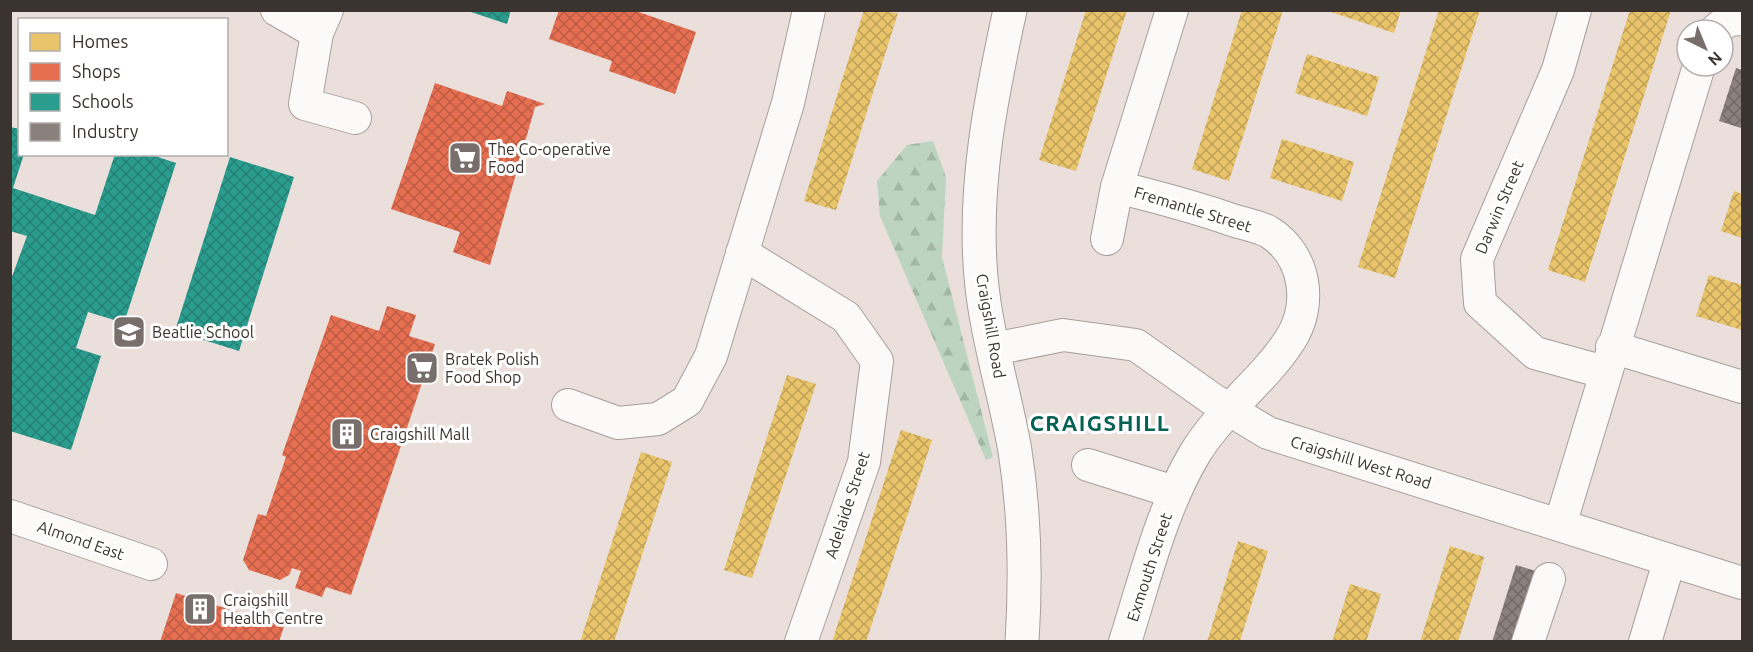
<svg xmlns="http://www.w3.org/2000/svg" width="1753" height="652" font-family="Ubuntu,sans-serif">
  <defs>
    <pattern id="forest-firs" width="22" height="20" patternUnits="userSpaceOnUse" patternTransform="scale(1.5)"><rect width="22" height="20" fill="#bdd5c0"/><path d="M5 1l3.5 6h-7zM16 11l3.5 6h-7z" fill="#a3b7a5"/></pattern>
    <pattern id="homes-cross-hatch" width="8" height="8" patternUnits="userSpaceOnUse" patternTransform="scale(1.5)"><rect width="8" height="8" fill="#e9c46a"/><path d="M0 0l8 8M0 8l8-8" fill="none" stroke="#bea058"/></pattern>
    <pattern id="shops-cross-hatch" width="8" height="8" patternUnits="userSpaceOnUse" patternTransform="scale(1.5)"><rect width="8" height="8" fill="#e76f51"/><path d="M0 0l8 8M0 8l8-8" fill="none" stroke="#bc5c44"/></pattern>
    <pattern id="schools-cross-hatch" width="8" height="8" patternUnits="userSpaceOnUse" patternTransform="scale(1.5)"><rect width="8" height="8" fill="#2a9d8f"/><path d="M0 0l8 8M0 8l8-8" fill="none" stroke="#258175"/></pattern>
    <pattern id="industry-cross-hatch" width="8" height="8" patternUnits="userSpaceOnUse" patternTransform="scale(1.5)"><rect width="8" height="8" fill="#8a817c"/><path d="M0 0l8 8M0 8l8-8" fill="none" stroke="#726a66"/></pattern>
  </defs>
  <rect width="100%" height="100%" fill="#eadfda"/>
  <polygon fill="url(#forest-firs)" points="933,141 946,177 942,257 993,457 986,460 880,216 877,181 907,145"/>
  <g fill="url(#homes-cross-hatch)">
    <polygon points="864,10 898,13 836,210 804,201"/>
    <polygon points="1086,10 1127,10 1076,171 1039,160"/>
    <polygon points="1242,10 1283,10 1229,181 1192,169"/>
    <polygon points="1325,10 1401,10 1394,33"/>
    <polygon points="1439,10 1480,10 1395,278 1358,267"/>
    <polygon points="1630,10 1671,10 1585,282 1548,270"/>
    <polygon points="1307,54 1379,77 1367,116 1295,93"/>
    <polygon points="1282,139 1354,162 1342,201 1270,178"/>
    <polygon points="1734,191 1742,194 1742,238 1721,231"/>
    <polygon points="1709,275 1742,285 1742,330 1696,316"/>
    <polygon points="787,375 816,384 752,578 724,570"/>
    <polygon points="901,430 932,440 866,642 832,642"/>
    <polygon points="641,452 672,462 614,642 580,642"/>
    <polygon points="1238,541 1268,551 1241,638 1240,642 1207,642"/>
    <polygon points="1450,546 1484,557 1481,569 1458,642 1420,642"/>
    <polygon points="1350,584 1381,594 1366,642 1332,642"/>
  </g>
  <g fill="url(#shops-cross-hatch)">
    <polygon points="559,10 633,10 696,32 675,94 609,71 612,61 549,39"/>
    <polygon points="435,83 502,106 507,91 545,104 535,107 490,265 453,252 460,232 391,209"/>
    <polygon points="387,306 416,315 409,336 435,344 351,595 326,587 322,597 295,588 301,571 292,568 289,575 280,580 249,570 243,560 258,514 266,516 286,457 282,455 331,315 379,331"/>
    <polygon points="176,593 284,626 279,642 160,642"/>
  </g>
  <g fill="url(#schools-cross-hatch)">
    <polygon points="465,10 511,10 507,24"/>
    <polygon points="10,127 20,129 20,154 24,154 13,188 95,215 115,154 149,154 176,163 124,323 88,312 76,348 101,356 71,450 10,431 10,282 27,236 10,231"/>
    <polygon points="230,157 294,177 239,351 175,331"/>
  </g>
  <g fill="url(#industry-cross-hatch)">
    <polygon points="1736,68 1742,70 1741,128 1719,121"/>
    <polygon points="1516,565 1539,572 1517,642 1492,642"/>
  </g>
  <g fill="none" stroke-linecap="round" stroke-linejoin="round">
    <g stroke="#a79f9c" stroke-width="34">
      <g id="street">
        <polyline points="277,10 317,33 327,10"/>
        <polyline points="1575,10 1558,70 1477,259 1480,303 1535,353 1604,372"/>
        <polyline points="1716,30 1728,20 1742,19"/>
        <polyline points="317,33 305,104 355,118"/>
        <polyline points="1107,239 1117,187"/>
        <polyline points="742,253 846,317 877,361 864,462 801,642"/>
        <polyline points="1612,347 1742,387"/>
        <polyline points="994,349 1063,335 1136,345 1215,401 1268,433 1742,583"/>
        <polyline points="568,405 618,423 658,419 687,401 711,356 788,103 809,10"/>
        <polyline points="1088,465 1174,492"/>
        <polyline points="10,516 151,564"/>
        <polyline points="1560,525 1699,66"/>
        <path d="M 1125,642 C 1145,579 1161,511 1194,455 C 1220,411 1263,382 1290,340 C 1313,305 1306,255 1269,232 C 1260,227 1246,224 1235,221 C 1196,207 1157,197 1117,187 L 1172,10"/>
        <polyline points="1528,642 1549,579"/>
        <polyline points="1645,642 1669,562"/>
      </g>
    </g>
    <g stroke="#a79f9c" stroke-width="35">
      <path id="secondary" d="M 1010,10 C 991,98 973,186 981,277 C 986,335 1005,393 1015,451 C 1025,514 1026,578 1022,642"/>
    </g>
    <use href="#street" stroke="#fcfaf9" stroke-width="32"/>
    <use href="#secondary" stroke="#fcfaf9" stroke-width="33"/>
  </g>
  <defs>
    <g id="supermarket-square" transform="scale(1.725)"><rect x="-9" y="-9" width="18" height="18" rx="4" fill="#786f6c" stroke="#fff"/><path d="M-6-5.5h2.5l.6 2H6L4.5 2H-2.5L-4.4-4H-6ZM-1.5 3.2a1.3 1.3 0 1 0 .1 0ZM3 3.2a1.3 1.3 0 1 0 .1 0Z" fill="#fff"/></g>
    <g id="school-square" transform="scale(1.725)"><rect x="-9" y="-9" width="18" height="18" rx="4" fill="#786f6c" stroke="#fff"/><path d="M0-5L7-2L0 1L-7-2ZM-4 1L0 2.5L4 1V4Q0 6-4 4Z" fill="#fff"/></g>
    <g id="building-square" transform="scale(1.725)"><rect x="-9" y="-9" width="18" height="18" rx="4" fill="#786f6c" stroke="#fff"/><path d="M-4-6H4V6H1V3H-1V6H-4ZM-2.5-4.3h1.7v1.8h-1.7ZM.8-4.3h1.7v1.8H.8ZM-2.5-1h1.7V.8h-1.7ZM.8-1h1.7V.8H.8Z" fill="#fff"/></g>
  </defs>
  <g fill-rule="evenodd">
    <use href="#supermarket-square" x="465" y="158"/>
    <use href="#school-square" x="129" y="332"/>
    <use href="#supermarket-square" x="422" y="368"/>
    <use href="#building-square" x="347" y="434"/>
    <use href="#building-square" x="200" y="609"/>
  </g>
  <g text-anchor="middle" stroke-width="6" stroke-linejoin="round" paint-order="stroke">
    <g font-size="16" fill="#3b3330" stroke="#fff" text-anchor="start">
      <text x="488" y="155">The Co-operative<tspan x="488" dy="18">Food</tspan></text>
      <text x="152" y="338">Beatlie School</text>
      <text x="445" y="365">Bratek Polish<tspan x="445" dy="18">Food Shop</tspan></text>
      <text x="370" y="440">Craigshill Mall</text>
      <text x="223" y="606">Craigshill<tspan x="223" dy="18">Health Centre</tspan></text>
    </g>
    <g font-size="16" fill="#3b3330" stroke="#fff">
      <text transform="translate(1499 207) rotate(-67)" y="6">Darwin Street</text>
      <text transform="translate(1193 209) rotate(17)" y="6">Fremantle Street</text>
      <text transform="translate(991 326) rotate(80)" y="6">Craigshill Road</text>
      <text transform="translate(1361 462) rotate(17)" y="6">Craigshill West Road</text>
      <text transform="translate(847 505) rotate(-72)" y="6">Adelaide Street</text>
      <text transform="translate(81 540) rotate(19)" y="6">Almond East</text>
      <text transform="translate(1149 567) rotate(-72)" y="6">Exmouth Street</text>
    </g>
    <g font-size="22" font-weight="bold" letter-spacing="1.5" fill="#046255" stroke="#fff">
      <text x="1100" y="431">CRAIGSHILL</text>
    </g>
  </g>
  <rect width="1753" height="652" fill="none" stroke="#3b3330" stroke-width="24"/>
  <rect x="18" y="18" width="210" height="138" fill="#ffffff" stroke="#b1adac" stroke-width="1.5"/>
  <rect x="30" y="33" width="30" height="18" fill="#e9c46a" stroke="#b1adac" stroke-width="1.5"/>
  <text x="72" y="48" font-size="18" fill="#3b3330">Homes</text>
  <rect x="30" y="63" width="30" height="18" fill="#e76f51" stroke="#b1adac" stroke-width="1.5"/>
  <text x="72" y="78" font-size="18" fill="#3b3330">Shops</text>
  <rect x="30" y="93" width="30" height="18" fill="#2a9d8f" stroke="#b1adac" stroke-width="1.5"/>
  <text x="72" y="108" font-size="18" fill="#3b3330">Schools</text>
  <rect x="30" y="123" width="30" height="18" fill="#8a817c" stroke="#b1adac" stroke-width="1.5"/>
  <text x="72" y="138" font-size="18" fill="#3b3330">Industry</text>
  <g transform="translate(1705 48) rotate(137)"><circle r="28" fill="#ffffff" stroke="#b1adac" stroke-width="1.5"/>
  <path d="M0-4.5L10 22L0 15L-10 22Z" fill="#786f6c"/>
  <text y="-9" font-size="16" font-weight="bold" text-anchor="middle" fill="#3b3330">N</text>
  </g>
</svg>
